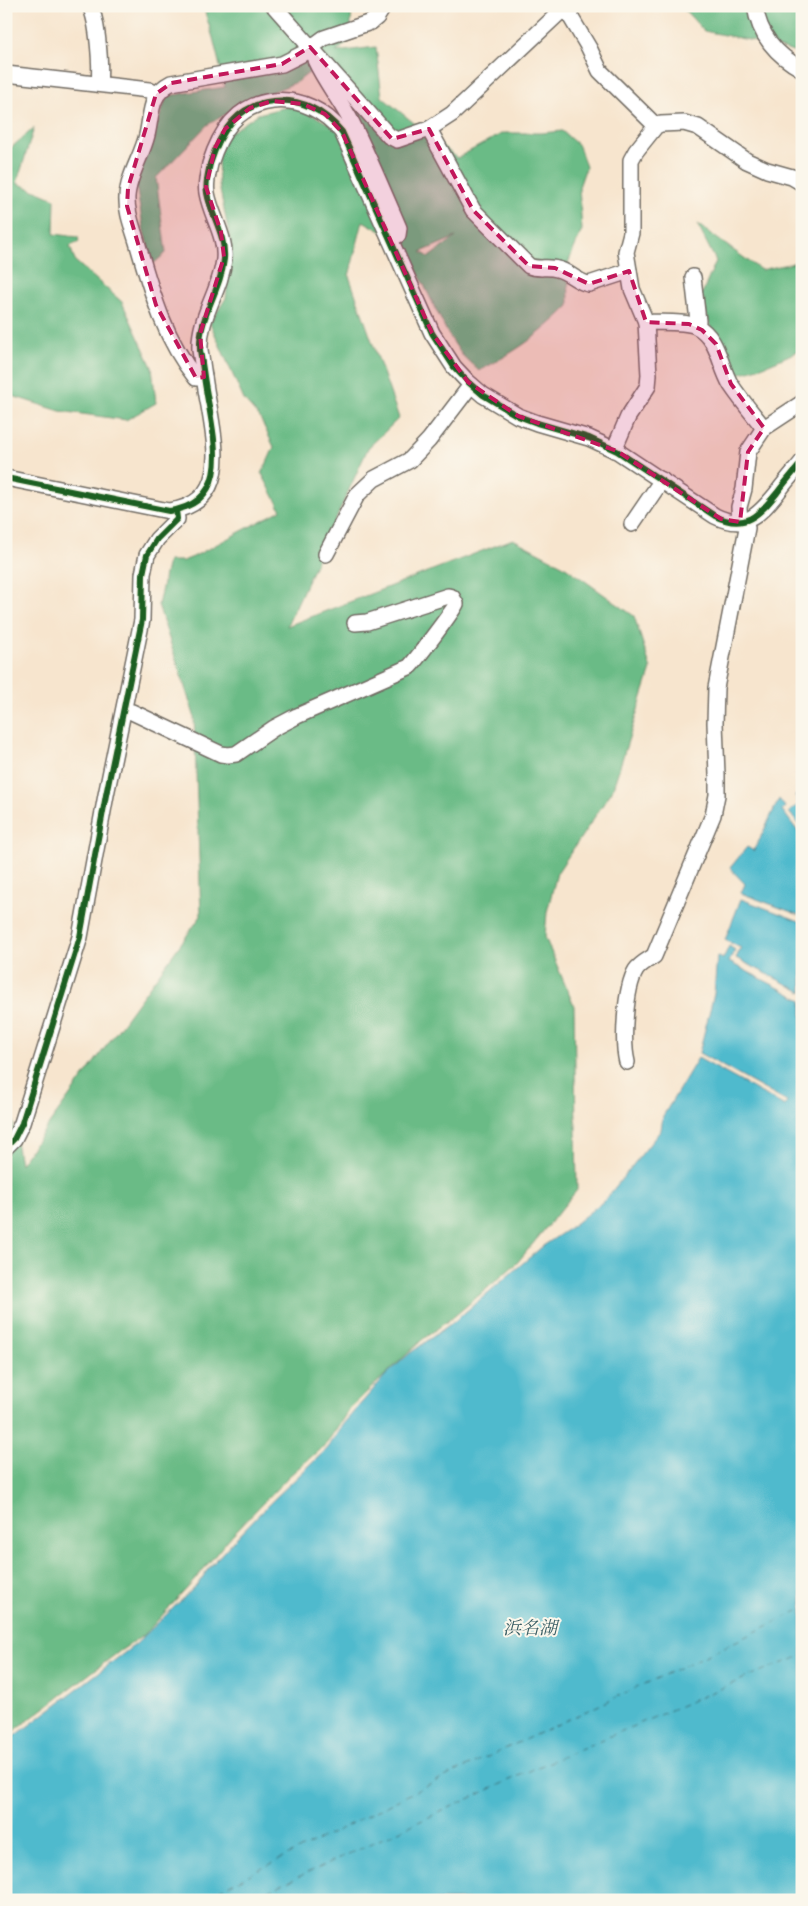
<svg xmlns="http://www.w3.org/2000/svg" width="808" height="1906" font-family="Cardo,'Noto Serif JP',serif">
  <rect width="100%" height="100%" fill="#fbf7ec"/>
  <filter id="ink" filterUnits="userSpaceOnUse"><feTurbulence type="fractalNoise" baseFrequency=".02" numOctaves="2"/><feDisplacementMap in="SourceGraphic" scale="10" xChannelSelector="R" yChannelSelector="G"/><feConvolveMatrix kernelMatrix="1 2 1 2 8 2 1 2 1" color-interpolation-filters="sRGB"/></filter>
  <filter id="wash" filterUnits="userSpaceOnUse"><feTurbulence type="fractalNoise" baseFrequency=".0096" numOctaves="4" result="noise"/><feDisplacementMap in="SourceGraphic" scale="20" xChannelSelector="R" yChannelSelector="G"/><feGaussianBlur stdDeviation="1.12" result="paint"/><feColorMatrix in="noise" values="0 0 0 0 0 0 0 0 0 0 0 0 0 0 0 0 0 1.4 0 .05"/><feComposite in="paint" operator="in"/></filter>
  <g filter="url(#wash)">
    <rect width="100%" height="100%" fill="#f7e5ce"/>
    <g fill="#6abb86" stroke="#4a7358" fill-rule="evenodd">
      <path d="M 203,6 L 352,6 L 350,40 L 336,52 L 376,47 L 382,97 L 457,158 L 503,133 L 542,133 L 562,131 L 579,146 L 586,167 L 579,187 L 582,230 L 568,263 L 569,306 C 539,336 516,351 479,371 L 462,355 L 448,334 L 404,244 L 363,221 L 349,276 L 399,418 L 368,448 L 287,626 L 513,539 L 564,566 L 634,616 L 651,669 L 612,791 L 557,873 L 547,912 L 545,937 L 574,1006 L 577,1190 L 517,1263 L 457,1314 L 422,1340 L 350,1408 L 326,1444 L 289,1476 L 231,1536 L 193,1582 L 144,1635 L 120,1651 L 6,1737 L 6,1082 L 20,1164 L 201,916 L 194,715 L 158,605 L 168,561 L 183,561 L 193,557 L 281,510 L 262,474 L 274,447 L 260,418 L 244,400 L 210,323 L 226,298 L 231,244 L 219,185 L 218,158 L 225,136 L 258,114 L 295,105 L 342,131 L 324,61 L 297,82 L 247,102 L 207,125 L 156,178 L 166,253 L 153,264 L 144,232 L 136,185 L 167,96 L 225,87 L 213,38 ZM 456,237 L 429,257 L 421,252 Z"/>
      <polygon points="681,6 802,6 802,55 769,44 704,31"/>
      <polygon points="34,128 17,183 55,199 54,234 78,237 79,242 70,246 75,261 122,302 152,367 156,403 126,420 60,411 6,394 6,152"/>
      <path d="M 697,224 L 761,270 L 802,261 L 802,349 C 779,360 756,371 731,375 L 723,369 L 701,296 L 716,261 Z"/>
    </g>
    <g fill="#50bacd" stroke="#3e727c">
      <polygon points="802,792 802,829 789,812 799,804 795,796"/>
      <polygon points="779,799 785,807 782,810 802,837 802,916 741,893 745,884 730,868 747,847 754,851"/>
      <polygon points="741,899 802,922 802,992 736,958 741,948 725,940"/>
      <polygon points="729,946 735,950 729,962 802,1000 802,1900 6,1900 6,1743 136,1644 198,1584 208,1569 234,1540 272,1501 328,1448 343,1424 386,1375 409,1354 456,1320 543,1246 567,1230 605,1200 661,1130 663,1116 698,1058 785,1106 787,1102 699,1053 714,994 717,956 723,959"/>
    </g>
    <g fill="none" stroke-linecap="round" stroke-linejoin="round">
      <g stroke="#385d64" stroke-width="1" stroke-dasharray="6 5" stroke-linecap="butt">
        <polyline points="199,1900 438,1780 720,1649 802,1609"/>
        <polyline points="248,1900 536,1768 764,1670 802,1656"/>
      </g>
    </g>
  </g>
  <g filter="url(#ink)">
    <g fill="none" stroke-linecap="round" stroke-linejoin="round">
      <g stroke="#726c64" stroke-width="18">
        <g id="street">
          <path d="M 90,6 C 98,22 101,66 99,84"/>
          <polyline points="274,6 389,136 397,140 429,129 452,114 559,13 566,9"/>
          <polyline points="564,6 589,48 600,71 656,126"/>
          <path d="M 755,6 C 759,35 777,56 802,69"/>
          <path d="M 315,60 C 325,82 341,101 352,123 C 369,157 384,193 399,228 L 398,235 L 390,239"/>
          <polyline points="6,74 149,90 156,94"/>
          <path d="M 429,129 L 473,210 L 529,266 C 538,270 547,266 557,269 C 569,271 576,282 589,284 L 629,271"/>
          <polyline points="693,277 698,321 696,326"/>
          <path d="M 204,377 L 196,378 C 164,339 151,290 137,242 C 133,228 126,212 127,197 C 128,176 142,156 147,135 C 152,114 149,94 171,83 L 282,64 L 302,54 L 324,38 L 371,22 L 377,17 L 384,6"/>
          <path d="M 764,428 C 753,414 741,400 731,385 C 719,365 719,338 696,326 C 685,321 660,323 646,322 L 632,289 L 626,252 L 631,233 L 631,160 L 636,151 L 656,126 L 661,124 L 684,123 L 698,127 L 747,161 L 767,170 L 792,177 L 802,183"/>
          <polyline points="614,450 628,417 648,386 649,375 646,322"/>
          <path d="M 6,478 L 169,511 C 228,503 216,448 209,406 C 205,387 203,368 200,350 C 198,317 221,291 224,259 C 226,235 211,216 207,193 C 205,183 208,174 210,164 C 220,132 237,105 273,101 C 301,98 325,111 342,132 L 432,333 L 454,367 L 468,382 L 483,395 L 518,416 L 537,423 L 589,438 L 617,451 L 715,516 C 745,531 759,515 777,493 C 785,482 794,472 802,462"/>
          <polyline points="740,522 739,507 744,489 748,452 764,428 802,403"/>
          <polyline points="632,524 662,480"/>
          <polyline points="326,554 357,495 374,479 410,460 429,440 471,385"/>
          <path d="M 124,710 L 132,712 L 221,754 L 228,755 L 236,754 L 274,728 L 297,716 L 409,667 C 414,663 455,608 456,604 L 452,597 L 448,596 L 367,622 L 355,623"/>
          <path d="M 627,1062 C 622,1042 625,988 636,970 C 640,964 648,960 654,956 L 713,815 L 717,795 L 717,775 L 715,723 L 716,688 L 747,528 L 745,521"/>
          <polyline points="6,1147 14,1139 22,1123 80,937 106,795 142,620 143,574 147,555 157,539 177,519 176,510"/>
        </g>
      </g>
      <use href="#street" stroke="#fff" stroke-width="15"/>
      <g stroke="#fbf7ec" stroke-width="9">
        <g id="cycleway">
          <path d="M 6,478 L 169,511 C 228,503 216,448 209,406 C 205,387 203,368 200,350 C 198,317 221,291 224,259 C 226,235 211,216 207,193 C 205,183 208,174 210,164 C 220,132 237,105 273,101 C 301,98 325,111 342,132 L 432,333 L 454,367 L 468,382 L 483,395 L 518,416 L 537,423 L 589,438 L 617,451 L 715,516 C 745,531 759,515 777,493 C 785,482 794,472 802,462"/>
          <polyline points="6,1147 14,1139 22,1123 80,937 106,795 142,620 143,574 147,555 157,539 177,519 176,510"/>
        </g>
      </g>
      <use href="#cycleway" stroke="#1b5e20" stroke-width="6"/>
    </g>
  </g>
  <path fill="#c2185b" fill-opacity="0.2" stroke="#c2185b" stroke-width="4" stroke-dasharray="10 6" stroke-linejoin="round" d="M 310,47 L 392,139 L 429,129 L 473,210 L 529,266 L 555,268 L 589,284 L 629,271 L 646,322 L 689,324 L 702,330 L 716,344 L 731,384 L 764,428 L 748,452 L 740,522 L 721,519 L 617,451 L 518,416 L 468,382 L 432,333 L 342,132 L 325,114 L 303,104 L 272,101 L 250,108 L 225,129 L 215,148 L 206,187 L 221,232 L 224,257 L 200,334 L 204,377 L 196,378 L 156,305 L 127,206 L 128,188 L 156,94 L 171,83 L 282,64 Z"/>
  <g text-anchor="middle" stroke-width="4" stroke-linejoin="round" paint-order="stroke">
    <g font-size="18" font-style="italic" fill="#385d64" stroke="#fbf7ec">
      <text x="530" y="1634">浜名湖</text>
    </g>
  </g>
  <rect width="808" height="1906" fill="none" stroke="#fbf7ec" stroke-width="25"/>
</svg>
